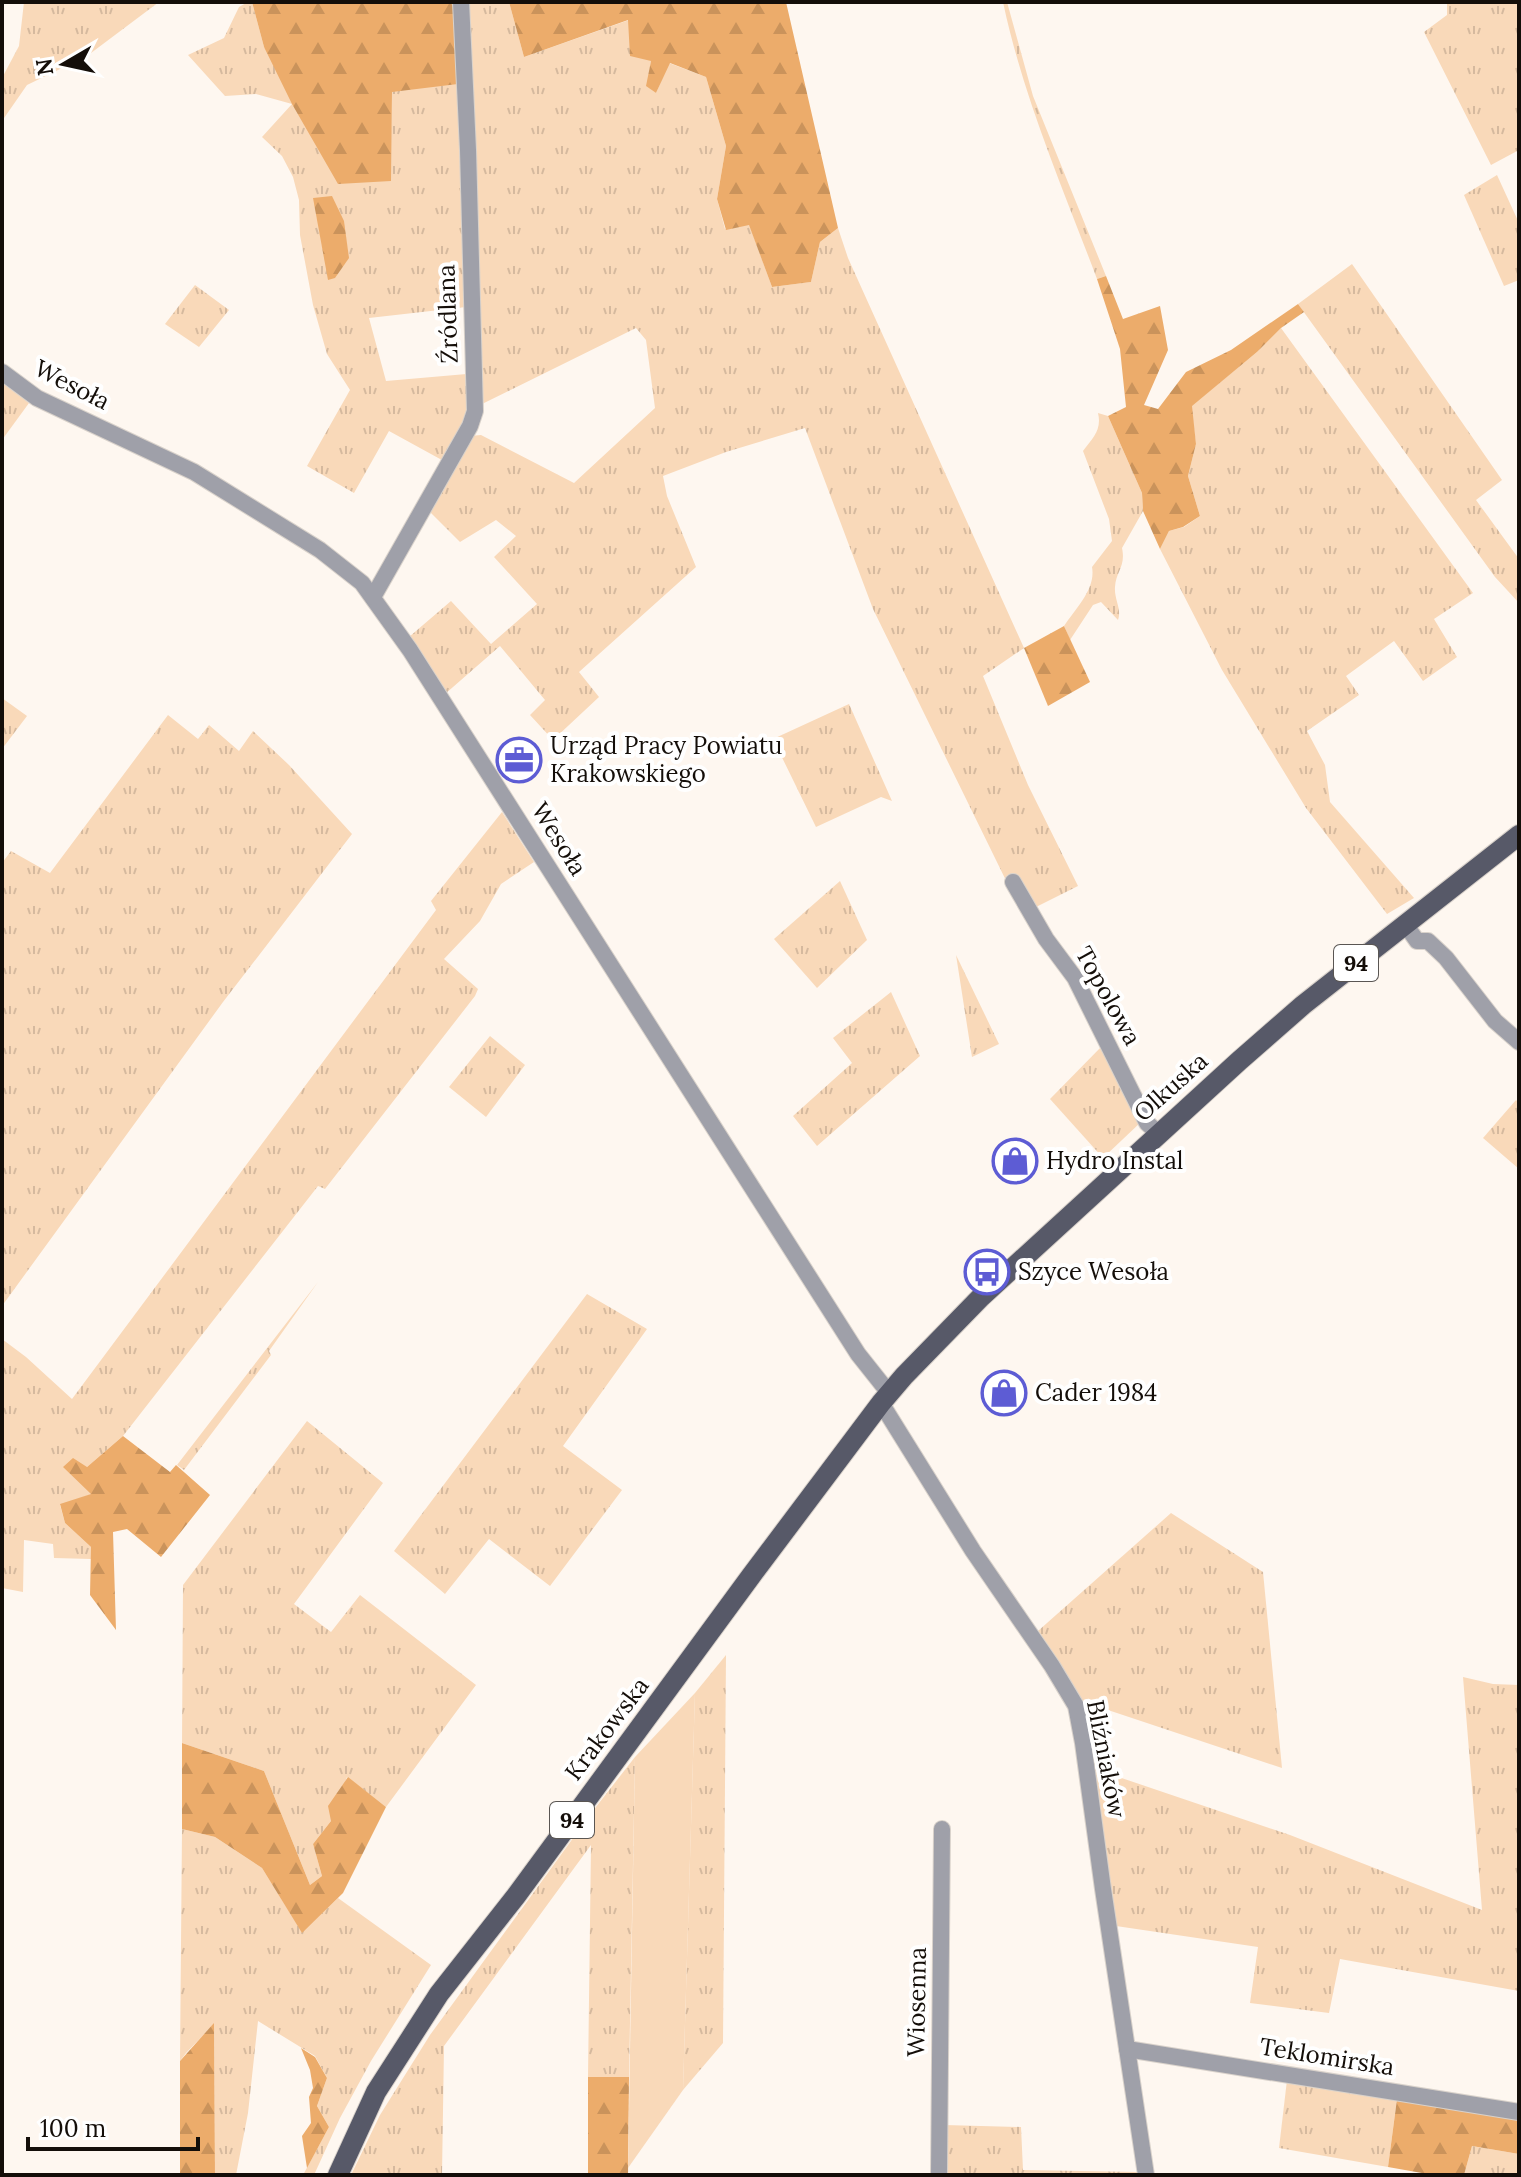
<svg xmlns="http://www.w3.org/2000/svg" width="1521" height="2177" font-family="Lora,serif">
  <defs>
    <pattern id="grass-tufts" width="24" height="20" patternUnits="userSpaceOnUse" patternTransform="scale(2)"><rect width="24" height="20" fill="#f9d9b9"/><path d="M3 7l-1-3M5 7V3M7 7l1-3M15 17l-1-3M17 17v-4M19 17l1-3" fill="none" stroke="#d5b99e"/></pattern>
    <pattern id="forest-firs" width="22" height="20" patternUnits="userSpaceOnUse" patternTransform="scale(2)"><rect width="22" height="20" fill="#ecac6b"/><path d="M5 1l3.5 6h-7zM16 11l3.5 6h-7z" fill="#ca935b"/></pattern>
  </defs>
  <rect width="100%" height="100%" fill="#fef7f0"/>
  <g fill="url(#grass-tufts)" fill-rule="evenodd">
    <polygon points="24,2 159,2 87,56 27,85 2,121 2,78 19,46"/>
    <path d="M 248,2 L 252,2 L 264,47 L 390,181 L 392,91 L 464,2 L 509,2 L 524,57 L 629,20 L 651,61 L 647,86 L 656,93 L 669,63 L 706,77 L 726,146 L 717,199 L 725,229 L 749,224 L 772,287 L 811,282 L 820,242 L 838,228 L 848,258 L 1024,648 L 983,676 L 1028,785 L 1078,886 L 1032,909 L 1018,905 L 873,609 L 805,428 L 726,452 L 663,476 L 667,496 L 696,567 L 579,672 L 599,697 L 553,740 L 530,715 L 545,700 L 500,646 L 445,694 L 409,637 L 451,601 L 491,644 L 537,604 L 494,557 L 516,536 L 496,520 L 460,542 L 427,509 L 451,465 L 389,431 L 354,493 L 307,466 L 350,390 L 327,354 L 313,305 L 300,235 L 299,200 L 293,177 L 282,156 L 262,137 L 292,104 L 256,94 L 225,96 L 188,55 L 224,38 L 239,7 ZM 475,306 L 478,373 L 386,381 L 369,318 ZM 636,328 L 646,340 L 655,408 L 574,483 L 481,435 L 470,436 L 480,405 Z"/>
    <path d="M 1003,2 L 1007,2 L 1033,96 L 1106,276 L 1097,279 C 1063,188 1023,97 1003,2 Z"/>
    <polygon points="1447,2 1519,2 1519,150 1491,165 1424,32 1447,15"/>
    <polygon points="1497,175 1519,223 1519,280 1504,286 1464,195"/>
    <polygon points="1352,264 1502,480 1476,500 1519,559 1519,603 1495,577 1298,304"/>
    <polygon points="195,285 229,310 199,347 165,324"/>
    <polygon points="1281,328 1473,593 1434,619 1457,657 1423,681 1394,641 1346,676 1359,695 1307,731 1325,765 1330,802 1414,898 1387,914 1306,808 1222,670 1160,549 1169,531 1184,527 1200,516 1188,476 1196,444 1191,406 1257,352"/>
    <polygon points="2,382 29,403 2,440"/>
    <path d="M 1098,413 L 1108,416 L 1142,493 L 1143,511 L 1122,548 C 1126,567 1116,571 1115,587 C 1114,599 1122,609 1118,620 L 1101,602 L 1093,605 L 1070,640 L 1064,626 C 1076,608 1096,589 1092,567 L 1112,541 L 1109,519 L 1083,451 C 1093,438 1102,430 1098,413 Z"/>
    <polygon points="2,698 27,716 2,749"/>
    <polygon points="849,704 892,801 881,797 816,827 773,739"/>
    <polygon points="168,715 198,739 209,725 239,751 253,731 289,765 352,834 223,1002 2,1306 2,863 11,851 50,873"/>
    <polygon points="502,812 534,862 501,884 480,921 444,959 478,989 475,996 325,1189 318,1186 123,1436 87,1467 64,1466 92,1494 60,1505 65,1523 91,1547 91,1559 54,1558 53,1544 24,1540 23,1592 2,1588 2,1339 26,1357 72,1399 436,910 431,901"/>
    <polygon points="840,881 867,940 817,988 774,939"/>
    <polygon points="956,955 999,1044 972,1057"/>
    <polygon points="891,992 920,1056 817,1146 793,1116 852,1063 833,1038"/>
    <polygon points="490,1036 525,1065 486,1117 449,1087"/>
    <polygon points="1103,1045 1141,1122 1103,1158 1050,1099"/>
    <polygon points="1516,1100 1519,1103 1519,1169 1483,1138"/>
    <polygon points="318,1282 269,1351 271,1355 184,1470 177,1465"/>
    <polygon points="587,1294 647,1329 563,1446 622,1490 550,1586 489,1539 445,1594 394,1551"/>
    <polygon points="307,1421 383,1483 294,1604 331,1632 360,1595 476,1685 386,1807 347,1777 331,1821 313,1844 322,1876 310,1885 264,1771 182,1743 183,1585"/>
    <polygon points="1171,1513 1263,1572 1282,1768 1084,1702 1061,1670 1038,1631"/>
    <polygon points="726,1655 723,2043 683,2090 695,1693"/>
    <polygon points="1463,1677 1493,1684 1519,1685 1519,1991 1340,1959 1329,2013 1250,2003 1258,1947 1116,1926 1092,1768 1290,1835 1482,1910"/>
    <polygon points="635,1757 629,2077 588,2077 591,1845 444,2046 442,2175 351,2175 380,2115 430,2035 592,1812"/>
    <polygon points="182,1829 215,1837 262,1868 302,1932 338,1898 431,1965 371,2061 340,2118 314,2175 303,2175 329,2127 317,2106 327,2078 315,2056 258,2021 248,2113 236,2175 215,2175 214,2024 186,2053 180,2061"/>
    <polygon points="1287,2080 1397,2099 1388,2167 1279,2148"/>
    <polygon points="944,2125 1021,2127 1023,2170 1138,2172 1138,2175 944,2175"/>
    <polygon points="1472,2146 1519,2154 1519,2175 1464,2175"/>
  </g>
  <g fill="url(#forest-firs)">
    <polygon points="252,2 464,2 466,83 392,92 391,181 338,184 292,104 264,47"/>
    <polygon points="509,2 786,2 838,228 820,242 811,282 772,287 749,225 726,230 717,199 726,146 706,77 670,63 656,93 646,86 651,61 630,56 628,20 524,57"/>
    <polygon points="332,196 344,221 349,258 335,278 328,280 313,198"/>
    <polygon points="1106,276 1123,319 1160,306 1168,350 1144,405 1158,409 1186,372 1231,350 1298,304 1304,312 1281,328 1257,352 1192,406 1196,444 1188,476 1200,516 1183,527 1169,531 1160,549 1143,511 1142,493 1108,416 1126,407 1120,349 1097,279"/>
    <polygon points="1064,626 1090,682 1048,706 1024,648"/>
    <polygon points="123,1436 170,1472 176,1465 210,1495 161,1557 127,1529 113,1532 116,1630 90,1595 91,1547 65,1523 60,1504 91,1494 63,1467 73,1458 87,1467"/>
    <polygon points="182,1743 264,1771 310,1885 322,1876 313,1844 331,1821 328,1806 348,1777 386,1807 343,1893 302,1933 262,1868 215,1837 182,1829"/>
    <polygon points="214,2023 215,2175 180,2175 180,2061"/>
    <polygon points="301,2048 315,2057 327,2078 317,2106 329,2127 307,2168 302,2136 311,2123 309,2097 313,2088 310,2070"/>
    <polygon points="588,2077 629,2077 628,2175 588,2175"/>
    <polygon points="1397,2099 1519,2118 1519,2154 1472,2146 1464,2175 1433,2175 1388,2167"/>
  </g>
  <polygon fill="#f9d9b9" points="695,1693 683,2090 628,2168 635,1757"/>
  <g fill="none" stroke-linecap="round" stroke-linejoin="round">
    <g stroke="#d9d2cb" stroke-width="18">
      <g id="minor">
        <polyline points="2,372 37,398 194,472 320,550 362,583 410,650 858,1354 889,1393"/>
        <polyline points="373,597 470,426 475,411 468,150 461,2"/>
        <polyline points="1013,882 1046,939 1075,978 1147,1123 1159,1134"/>
        <polyline points="1405,924 1417,941 1428,941 1446,958 1495,1021 1519,1042"/>
        <polyline points="881,1403 973,1551 1052,1666 1076,1706 1083,1743 1103,1889 1146,2175"/>
        <polyline points="1127,2049 1519,2112"/>
        <polyline points="939,2175 942,1829"/>
      </g>
    </g>
    <g stroke="#d9d2cb" stroke-width="22">
      <polyline id="major" points="338,2175 376,2092 439,1994 516,1896 751,1576 881,1403 904,1376 981,1297 1239,1061 1303,1005 1519,835"/>
    </g>
    <use href="#minor" stroke="#9fa0a9" stroke-width="16"/>
    <use href="#major" stroke="#575968" stroke-width="20"/>
  </g>
  <defs>
    <g id="office-ring" transform="scale(2.3)"><circle r="9.5" fill="#fff" stroke="#5d5cd4" stroke-width="1.5"/><path d="M-6-3h4V-5.5h4V-3h4V5H-6ZM-1-4.5V-3h2v-1.5ZM-6 0V1H6V0Z" fill="#5d5cd4"/></g>
    <g id="shop-ring" transform="scale(2.3)"><circle r="9.5" fill="#fff" stroke="#5d5cd4" stroke-width="1.5"/><path d="M-5-2.5h2.3a2.7 3.5 0 0 1 5.4 0H5L5.5 6h-11ZM-1.5-2.5h3a1.5 2.3 0 0 0-3 0Z" fill="#5d5cd4"/></g>
    <g id="bus-ring" transform="scale(2.3)"><circle r="9.5" fill="#fff" stroke="#5d5cd4" stroke-width="1.5"/><path d="M-5-6H5V4H4V6H2V4H-2V6H-4V4H-5ZM-3.5-4V0h7V-4ZM-3.5 1.2v1.5H-2V1.2ZM2 1.2v1.5H3.5V1.2Z" fill="#5d5cd4"/></g>
  </defs>
  <g fill-rule="evenodd">
    <use href="#office-ring" x="519" y="760"/>
    <use href="#shop-ring" x="1015" y="1161"/>
    <use href="#bus-ring" x="987" y="1272"/>
    <use href="#shop-ring" x="1004" y="1393"/>
  </g>
  <g text-anchor="middle" stroke-width="8" stroke-linejoin="round" paint-order="stroke">
    <g fill="#fff" stroke="#5a5653" stroke-width="2">
      <rect x="1334" y="945" width="44" height="36" rx="6"/>
      <rect x="550" y="1802" width="44" height="36" rx="6"/>
    </g>
    <g font-size="22" font-weight="bold" fill="#140e09">
      <text x="1356" y="971">94</text>
      <text x="572" y="1828">94</text>
    </g>
    <g font-size="24" fill="#140e09" stroke="#fff">
      <text transform="translate(448 314) rotate(-92)" y="8">Źródlana</text>
      <text transform="translate(72 385) rotate(27)" y="8">Wesoła</text>
      <text transform="translate(559 839) rotate(58)" y="8">Wesoła</text>
      <text transform="translate(1108 996) rotate(61)" y="8">Topolowa</text>
      <text transform="translate(1171 1087) rotate(-42)" y="8">Olkuska</text>
      <text transform="translate(607 1729) rotate(-53)" y="8">Krakowska</text>
      <text transform="translate(1106 1759) rotate(79)" y="8">Bliźniaków</text>
      <text transform="translate(917 2002) rotate(-89)" y="8">Wiosenna</text>
      <text transform="translate(1327 2057) rotate(9)" y="8">Teklomirska</text>
    </g>
    <g font-size="24" fill="#140e09" stroke="#fff" text-anchor="start">
      <text x="550" y="754">Urząd Pracy Powiatu<tspan x="550" dy="28">Krakowskiego</tspan></text>
      <text x="1046" y="1169">Hydro Instal</text>
      <text x="1018" y="1280">Szyce Wesoła</text>
      <text x="1035" y="1401">Cader 1984</text>
    </g>
  </g>
  <rect width="1521" height="2177" fill="none" stroke="#140e09" stroke-width="8"/>
  <g transform="translate(64 64) rotate(261)" stroke="#ffffff" stroke-width="6" paint-order="stroke">
  <path d="M0-6L14 30L0 20L-14 30Z" fill="#140e09"/>
  <text y="-12" font-size="22" font-weight="bold" text-anchor="middle" fill="#140e09">N</text>
  </g>
  <path d="M28 2137v12h170v-12" fill="none" stroke="#140e09" stroke-width="4"/>
  <text x="40" y="2137" font-size="24" fill="#140e09" stroke="#ffffff" stroke-width="6" paint-order="stroke">100 m</text>
</svg>
